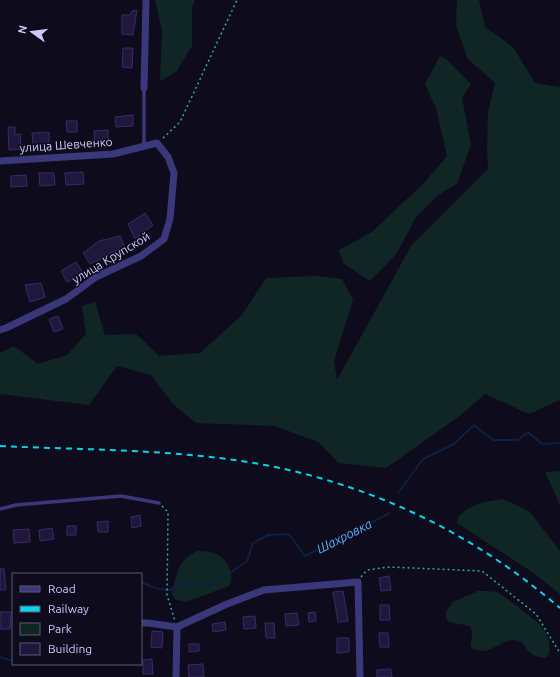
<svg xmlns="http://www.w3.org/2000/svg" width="560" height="677" font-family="Ubuntu,sans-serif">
  <rect width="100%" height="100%" fill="#0e0c1c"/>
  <g fill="#0f2625">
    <polygon points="155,0 195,0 192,7 192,46 176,72 160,81 162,30"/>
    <polygon points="457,0 479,0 485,27 513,47 535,83 560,87 560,400 529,414 485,394 461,415 386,468 339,463 318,442 275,426 196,423 173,404 151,375 117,366 89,405 0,394 0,353 14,346 38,364 67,355 86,334 82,306 95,302 105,335 136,334 159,356 200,353 242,315 266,278 317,276 342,279 353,300 334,361 337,380 411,246 488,169 487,150 488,112 495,83 468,59 456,26"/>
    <polygon points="440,56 447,60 471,84 462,98 471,144 457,184 438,195 416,217 397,253 370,281 343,263 339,250 372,232 425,182 447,156 436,108 425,84"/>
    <polygon points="560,471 560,505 545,472"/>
    <polygon points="503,499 529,511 560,551 560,594 535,574 457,523 458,517 467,509 480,503"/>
    <path d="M 197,551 C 207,551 220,552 226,562 C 228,564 229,568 230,571 C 232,576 232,581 229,586 L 186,602 L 176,600 L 172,595 C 176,577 177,560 197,551 Z"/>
    <path d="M 478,591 C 485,591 492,591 499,593 C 503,595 543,626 544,629 C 548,634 552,650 548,655 C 546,658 543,658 540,657 C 526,655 527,644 519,641 C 508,637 498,647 488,650 C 483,652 473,651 471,646 C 470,643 472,638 472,634 C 472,631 471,629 470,626 C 461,623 454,626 446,619 L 446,612 L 453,602 Z"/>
  </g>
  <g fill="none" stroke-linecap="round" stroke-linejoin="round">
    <g stroke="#0d203f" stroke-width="2">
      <polyline points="398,493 423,459 454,444 474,425 493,440 518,440 528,432 542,444 560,443"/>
      <polyline points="141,582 150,586 159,589 170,590 182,585 211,586 247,561 253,543 268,535 289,534 305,556 390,513"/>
      <polyline points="0,657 6,659 13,661"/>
    </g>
  </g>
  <g fill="#1f183c" stroke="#372b68">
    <polygon points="137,10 133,35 122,34 122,15 130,15 132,11"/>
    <polygon points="123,48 133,48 132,68 122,67"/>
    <polygon points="133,115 133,126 116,127 115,117"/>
    <polygon points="66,121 77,121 77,132 67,132"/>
    <polygon points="8,127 15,127 15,135 20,134 21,149 9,150"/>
    <polygon points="108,130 108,143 95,144 94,131"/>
    <polygon points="49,132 49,144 33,145 32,133"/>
    <polygon points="83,172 84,184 66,185 65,173"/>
    <polygon points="39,173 54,173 55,185 40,186"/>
    <polygon points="26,175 27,186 11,187 11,176"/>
    <polygon points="145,213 153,225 135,239 128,224"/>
    <polygon points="120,236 125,247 104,256 104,257 90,264 83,253 99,241"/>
    <polygon points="76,262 85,275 79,281 77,277 67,282 61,271"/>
    <polygon points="41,283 45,297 30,302 25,285"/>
    <polygon points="58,316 63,329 54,332 49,319"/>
    <polygon points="140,515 141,526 132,528 131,517"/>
    <polygon points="108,521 108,532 98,532 97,522"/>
    <rect x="67" y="526" width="9" height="9"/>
    <polygon points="52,528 54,539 40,541 39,530"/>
    <polygon points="29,529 30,542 14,543 13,530"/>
    <polygon points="0,569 4,569 6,590 0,590"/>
    <polygon points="389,576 391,590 381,591 379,578"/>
    <polygon points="343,591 348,621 338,622 333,592"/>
    <polygon points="380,605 389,605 390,620 380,620"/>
    <polygon points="0,612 11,612 10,629 0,629"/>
    <polygon points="315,612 316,621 309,622 308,613"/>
    <polygon points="297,613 299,625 286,626 285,614"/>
    <polygon points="255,616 256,628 244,629 243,617"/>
    <polygon points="225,622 226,630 213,632 212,624"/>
    <polygon points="265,623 274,623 275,638 266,638"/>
    <polygon points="152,631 163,632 162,648 151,647"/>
    <polygon points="379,633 388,633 389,647 380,647"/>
    <polygon points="337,638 349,638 349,652 337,653"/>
    <polygon points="189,644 199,644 199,651 189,652"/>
    <polygon points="152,659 153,674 143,674 143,660"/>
    <polygon points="203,664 204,677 189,677 188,665"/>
    <polygon points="391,669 392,677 377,677 377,670"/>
  </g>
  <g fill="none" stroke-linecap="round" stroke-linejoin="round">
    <g stroke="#30aaa2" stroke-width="1.5" stroke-dasharray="2 3" stroke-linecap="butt">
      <polyline points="163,138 180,122 237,0"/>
      <polyline points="162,506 168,512 167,595 175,621"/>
      <polyline points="361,577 367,570 389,567 482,571 536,614 560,653"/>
    </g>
    <g stroke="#3a387a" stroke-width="3.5">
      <polyline points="144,88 144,147"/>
      <polyline points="0,509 16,505 121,496 159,503"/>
    </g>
    <g stroke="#3a387a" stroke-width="7">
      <polyline points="144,88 146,0"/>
      <polyline points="0,161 113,154 157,143 168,157 174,173 170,219 164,239 141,256 96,277 66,299 6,328 0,330"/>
      <polyline points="141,623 148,623 177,627 227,604 264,590 358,582 360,677"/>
      <polyline points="176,677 177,627"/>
    </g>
    <path stroke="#07d5eb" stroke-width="2" stroke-dasharray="6 5" stroke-linecap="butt" d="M 0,446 C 88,450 178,449 265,465 C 349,481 430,514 500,562 C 521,576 541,592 560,608"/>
  </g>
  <g text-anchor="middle" stroke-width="3" stroke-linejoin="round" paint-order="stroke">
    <g font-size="12" fill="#cec8fd" stroke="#0e0c1c">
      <text transform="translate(66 145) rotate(-4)" y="4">улица Шевченко</text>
      <text transform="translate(111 258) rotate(-31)" y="4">улица Крупской</text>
    </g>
    <g font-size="13" font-style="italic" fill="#5ab1fa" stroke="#0e0c1c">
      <text transform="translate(344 536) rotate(-27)" y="5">Шахровка</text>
    </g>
  </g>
  <rect x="12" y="573" width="130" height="92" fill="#0e0c1c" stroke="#5b5776"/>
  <rect x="20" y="586" width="20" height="6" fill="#3a387a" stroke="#5b5776"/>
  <text x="48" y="593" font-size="12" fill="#cec8fd">Road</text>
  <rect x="20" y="606" width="20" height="6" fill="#07d5eb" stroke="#5b5776"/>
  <text x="48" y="613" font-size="12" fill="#cec8fd">Railway</text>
  <rect x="20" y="623" width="20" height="12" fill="#0f2625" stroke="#5b5776"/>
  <text x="48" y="633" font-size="12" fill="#cec8fd">Park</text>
  <rect x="20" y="643" width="20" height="12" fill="#1f183c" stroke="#5b5776"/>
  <text x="48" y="653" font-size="12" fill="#cec8fd">Building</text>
  <g transform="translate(32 32) rotate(284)" stroke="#0e0c1c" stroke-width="3" paint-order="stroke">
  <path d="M0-3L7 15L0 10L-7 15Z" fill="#cec8fd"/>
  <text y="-6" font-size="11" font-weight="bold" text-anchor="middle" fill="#cec8fd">N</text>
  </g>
</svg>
